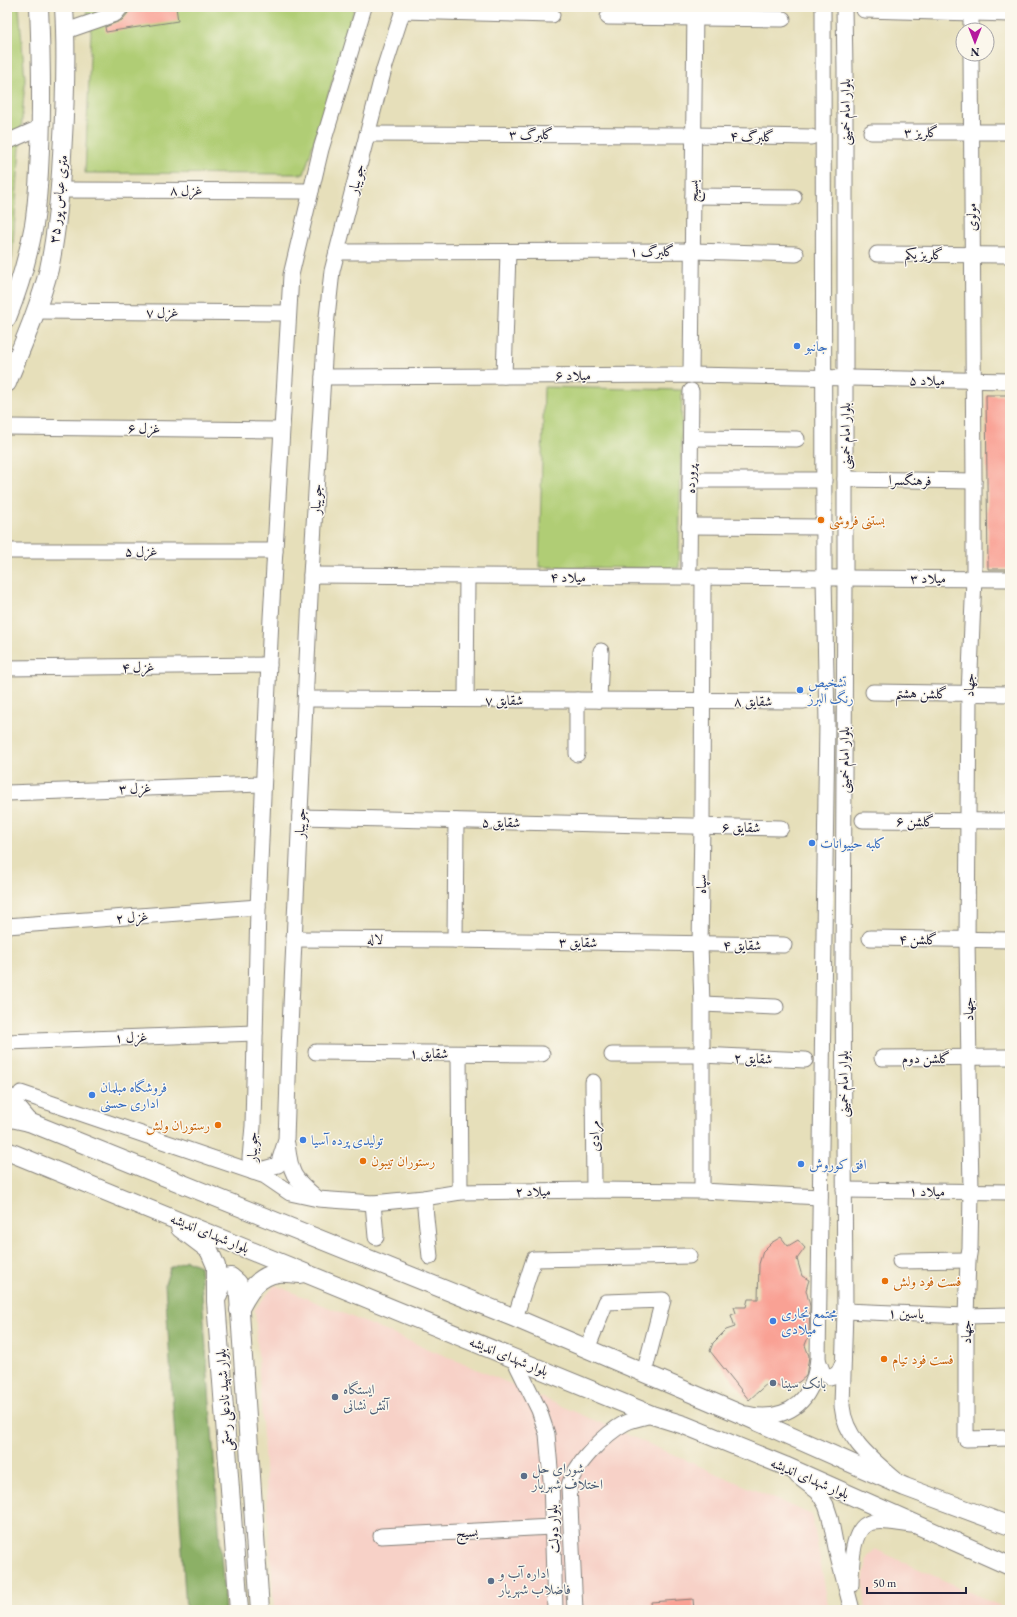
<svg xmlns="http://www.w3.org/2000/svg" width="1017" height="1617" font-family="'EB Garamond',Amiri,serif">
  <rect width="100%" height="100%" fill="#fbf7ec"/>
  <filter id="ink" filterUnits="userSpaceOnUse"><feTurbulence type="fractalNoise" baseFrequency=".025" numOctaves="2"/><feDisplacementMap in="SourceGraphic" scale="8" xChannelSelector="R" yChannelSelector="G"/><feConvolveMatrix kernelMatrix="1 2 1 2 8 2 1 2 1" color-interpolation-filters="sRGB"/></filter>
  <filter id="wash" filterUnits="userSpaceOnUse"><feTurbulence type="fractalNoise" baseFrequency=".012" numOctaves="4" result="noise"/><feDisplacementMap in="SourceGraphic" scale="16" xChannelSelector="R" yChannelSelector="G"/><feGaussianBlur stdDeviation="0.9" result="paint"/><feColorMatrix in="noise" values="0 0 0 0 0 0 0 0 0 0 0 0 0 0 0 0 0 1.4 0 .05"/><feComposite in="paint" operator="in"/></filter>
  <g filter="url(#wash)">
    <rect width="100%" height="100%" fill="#e6dfba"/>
    <g fill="#f7d1c7">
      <polygon points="275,1285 467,1365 812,1515 829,1610 274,1610 255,1309"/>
      <polygon points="875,1549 1009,1610 866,1610 863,1583 867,1558"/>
    </g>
    <g fill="#b0cd74" stroke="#697858">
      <polygon points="7,7 19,7 25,79 12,258 7,272"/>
      <polygon points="86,7 355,7 304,174 85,173 91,32"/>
      <polygon points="544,387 682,390 679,568 539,567"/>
    </g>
    <polygon fill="#8cb066" stroke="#576950" points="186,1260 200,1266 225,1610 186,1610 165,1284 170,1268"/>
    <g id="blocks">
      <g fill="#f9a194">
        <polygon points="130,7 176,7 178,21 106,32 105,27 122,20 128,13"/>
        <polygon points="986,395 1010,395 1010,569 988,569"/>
        <polygon points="781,1237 788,1246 798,1240 805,1248 797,1259 802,1276 809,1280 806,1290 810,1306 809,1335 805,1345 809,1356 807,1370 806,1376 799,1382 788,1387 779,1387 770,1381 749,1400 710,1351 713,1343 726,1330 735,1327 731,1315 736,1313 734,1307 746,1307 748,1299 758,1299 759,1264 763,1251 771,1243"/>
        <polygon points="693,1599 694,1610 652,1610 651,1602"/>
      </g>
    </g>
  </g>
  <g filter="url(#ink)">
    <use href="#blocks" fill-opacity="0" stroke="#84807a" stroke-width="1"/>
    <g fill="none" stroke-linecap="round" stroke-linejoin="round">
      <g stroke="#84807a" stroke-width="17">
        <g id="minor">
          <polyline points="364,7 321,149 291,275 271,618 258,907 253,1126 250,1158 253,1172 278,1165 286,1140 289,1049 311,575 326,326 332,271 384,69 404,7"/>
          <path d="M 844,7 L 845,70 L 845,577 L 843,971 L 845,1311 L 842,1406 C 845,1439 872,1459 895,1479"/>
          <polyline points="971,7 971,30"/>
          <polyline points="864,10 1010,14"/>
          <polyline points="403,11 552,15"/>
          <polyline points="608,17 783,19"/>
          <polyline points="66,31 115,14 121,7"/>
          <polyline points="971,54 974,481 974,578 969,694 967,940 971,1192 970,1248 968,1260 966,1316 966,1439 1010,1438"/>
          <polyline points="871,132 1010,132"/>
          <polyline points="367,134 694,135 811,137"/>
          <polyline points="7,142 41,127"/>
          <polyline points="61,190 311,191"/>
          <polyline points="693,196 794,197"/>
          <polyline points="337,252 693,251 796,254"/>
          <polyline points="877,254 1010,255"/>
          <polyline points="36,311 288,313"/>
          <polyline points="691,375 695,7"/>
          <polyline points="504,376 508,252"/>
          <polyline points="323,377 691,375 1010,381"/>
          <polyline points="7,427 281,430"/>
          <polyline points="691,438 797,439"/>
          <polyline points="845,479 974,481"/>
          <polyline points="690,480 824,480"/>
          <polyline points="689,526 824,527"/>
          <polyline points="7,551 275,551"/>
          <polyline points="689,567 691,391"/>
          <polyline points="311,575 1010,579"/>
          <polyline points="7,668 269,665"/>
          <polyline points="873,692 1010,694"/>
          <polyline points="306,699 804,701"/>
          <polyline points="466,699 467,576"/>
          <polyline points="577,700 577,754"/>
          <polyline points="599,700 601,651"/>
          <polyline points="7,793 263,784"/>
          <polyline points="300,817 781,828"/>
          <polyline points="863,820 1010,821"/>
          <polyline points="7,926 258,907"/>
          <polyline points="870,938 1010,940"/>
          <polyline points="294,939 455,940 784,945"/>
          <polyline points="455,940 456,821"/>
          <polyline points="702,1004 776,1007"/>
          <polyline points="7,1042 255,1033"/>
          <polyline points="316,1052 542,1054"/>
          <polyline points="459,1054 460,1192"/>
          <polyline points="612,1055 701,1055 805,1060"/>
          <polyline points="882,1058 1010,1057"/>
          <polyline points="593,1082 594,1190"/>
          <polyline points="21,1093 265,1176 290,1193 318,1199 373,1203 424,1198 460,1192 594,1190 702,1191 820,1197"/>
          <path d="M 287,1144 C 291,1174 292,1177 316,1197"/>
          <polyline points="844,1190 1010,1192"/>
          <polyline points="702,1191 702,1004 700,944 702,826 703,577"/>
          <polyline points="424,1198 430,1257"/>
          <polyline points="373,1203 376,1237"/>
          <polyline points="900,1261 968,1260"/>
          <polyline points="845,1311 966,1316 1010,1315"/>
          <polyline points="515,1318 534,1259 689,1256"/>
          <polyline points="587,1349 606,1302 663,1300 644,1373"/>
          <polyline points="514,1359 539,1410 547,1434 551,1480 555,1610"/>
          <path d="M 818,1360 L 823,1373 L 830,1377 C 839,1375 840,1369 843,1362"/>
          <path d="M 747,1414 C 771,1420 797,1413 809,1390 C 815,1381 816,1370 818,1360 L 827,723 L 824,578 L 823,7"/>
          <polyline points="797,1476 818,1492 826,1505 830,1517 837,1553 852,1610"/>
          <polyline points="381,1536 552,1527"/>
          <path d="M 851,1585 C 851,1570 851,1532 867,1524 C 879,1518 898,1524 911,1525"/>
          <path d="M 575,1610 L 569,1486 C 574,1465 606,1433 625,1423 C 633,1419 644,1417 652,1415"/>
        </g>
      </g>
      <g stroke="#84807a" stroke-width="20">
        <g id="major">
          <path d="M 7,318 C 19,288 28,257 34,225 C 38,200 39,175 40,149 C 42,102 41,55 39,7"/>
          <path d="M 7,383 C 22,346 39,308 49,269 C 57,232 60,194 62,155 C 65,106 67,56 64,7"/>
          <polyline points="7,1096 29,1122"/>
          <polyline points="7,1117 29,1122 515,1318 738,1413 905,1487 1010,1526"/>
          <polyline points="7,1151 652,1415 684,1425 785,1466 1010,1566"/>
          <polyline points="180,1228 209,1250 216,1266 216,1301 239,1610"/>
          <polyline points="218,1296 224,1278 231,1277 238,1283 260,1610"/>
          <path d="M 239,1310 C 248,1294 256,1276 278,1273 C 285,1272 293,1274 300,1274"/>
        </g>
      </g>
      <use href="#minor" stroke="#fff" stroke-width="15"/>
      <use href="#major" stroke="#fff" stroke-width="18"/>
    </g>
  </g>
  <g fill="#3f7fe0" stroke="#fbf7ec" stroke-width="1.5">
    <circle cx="797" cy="346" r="4"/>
    <circle cx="800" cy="690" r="4"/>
    <circle cx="812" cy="843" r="4"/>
    <circle cx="92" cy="1095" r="4"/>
    <circle cx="303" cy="1140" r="4"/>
    <circle cx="801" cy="1164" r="4"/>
    <circle cx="773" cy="1321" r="4"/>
  </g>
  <g fill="#e8710a" stroke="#fbf7ec" stroke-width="1.5">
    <circle cx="821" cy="520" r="4"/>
    <circle cx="218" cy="1125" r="4"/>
    <circle cx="363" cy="1161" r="4"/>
    <circle cx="885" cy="1281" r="4"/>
    <circle cx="884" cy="1359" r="4"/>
  </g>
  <g fill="#5c6f8a" stroke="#fbf7ec" stroke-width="1.5">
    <circle cx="773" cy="1383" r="4"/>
    <circle cx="335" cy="1397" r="4"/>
    <circle cx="524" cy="1476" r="4"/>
    <circle cx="491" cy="1581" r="4"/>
  </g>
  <g text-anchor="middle" stroke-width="3" stroke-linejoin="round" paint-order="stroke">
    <g font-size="14" fill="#22223b" stroke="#fbf7ec">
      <text transform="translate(845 112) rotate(-90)" y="5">بلوار امام خمینی</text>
      <text x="921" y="137">گلریز ۳</text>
      <text x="531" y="139">گلبرگ ۳</text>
      <text transform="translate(752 136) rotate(1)" y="5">گلبرگ ۴</text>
      <text transform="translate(356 179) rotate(-76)" y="5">جویبار</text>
      <text x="186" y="195">غزل ۸</text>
      <text transform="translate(693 191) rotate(-89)" y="5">بسیج</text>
      <text transform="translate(58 199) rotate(-84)" y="5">۳۵ متری عباس پور</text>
      <text transform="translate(971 217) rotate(-90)" y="5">مولوی</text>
      <text x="652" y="256">گلبرگ ۱</text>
      <text transform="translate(924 254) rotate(1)" y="5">گلریز یکم</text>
      <text x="162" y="317">غزل ۷</text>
      <text x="573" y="380">میلاد ۶</text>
      <text transform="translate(927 380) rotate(1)" y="5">میلاد ۵</text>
      <text transform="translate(144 428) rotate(1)" y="5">غزل ۶</text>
      <text transform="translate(845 436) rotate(-90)" y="5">بلوار امام خمینی</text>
      <text transform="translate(690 479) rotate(-89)" y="5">پرورده</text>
      <text transform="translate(910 480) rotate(1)" y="5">فرهنگسرا</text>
      <text transform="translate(316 499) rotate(-87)" y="5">جویبار</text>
      <text x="141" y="556">غزل ۵</text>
      <text x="568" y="582">میلاد ۴</text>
      <text x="928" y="583">میلاد ۳</text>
      <text transform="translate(138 667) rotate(-1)" y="5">غزل ۴</text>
      <text transform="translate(969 685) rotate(-88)" y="5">جهاد</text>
      <text transform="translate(921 693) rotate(1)" y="5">گلشن هشتم</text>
      <text x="504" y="705">شقایق ۷</text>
      <text x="753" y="706">شقایق ۸</text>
      <text transform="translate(844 760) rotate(-90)" y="5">بلوار امام خمینی</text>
      <text transform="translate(135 788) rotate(-2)" y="5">غزل ۳</text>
      <text transform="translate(915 821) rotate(1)" y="5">گلشن ۶</text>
      <text transform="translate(501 822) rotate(1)" y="5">شقایق ۵</text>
      <text transform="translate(300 823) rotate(-87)" y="5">جویبار</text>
      <text transform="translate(741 827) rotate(1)" y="5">شقایق ۶</text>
      <text transform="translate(701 884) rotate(-89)" y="5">سپاه</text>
      <text transform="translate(132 917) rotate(-4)" y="5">غزل ۲</text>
      <text x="375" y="944">لاله</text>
      <text transform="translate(918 939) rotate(1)" y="5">گلشن ۴</text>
      <text transform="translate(578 942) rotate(1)" y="5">شقایق ۳</text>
      <text x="742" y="950">شقایق ۴</text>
      <text transform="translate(968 1009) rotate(-91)" y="5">جهاد</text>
      <text transform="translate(131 1037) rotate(-2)" y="5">غزل ۱</text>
      <text transform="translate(429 1053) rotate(1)" y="5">شقایق ۱</text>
      <text transform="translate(753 1058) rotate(2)" y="5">شقایق ۲</text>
      <text x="926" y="1063">گلشن دوم</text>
      <text transform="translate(843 1084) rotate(-90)" y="5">بلوار امام خمینی</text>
      <text transform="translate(594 1136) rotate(-91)" y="5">مرادی</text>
      <text transform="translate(252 1147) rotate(-89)" y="5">جویبار</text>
      <text transform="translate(533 1191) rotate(-1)" y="5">میلاد ۲</text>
      <text transform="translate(927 1191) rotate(1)" y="5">میلاد ۱</text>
      <text transform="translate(210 1233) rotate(22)" y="5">بلوار شهدای اندیشه</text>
      <text transform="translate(906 1313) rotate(2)" y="5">یاسین ۱</text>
      <text transform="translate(966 1332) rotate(-90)" y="5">جهاد</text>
      <text transform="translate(509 1356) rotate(22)" y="5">بلوار شهدای اندیشه</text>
      <text transform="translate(224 1400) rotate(-94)" y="5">بلوار شهید نادعلی رستمی</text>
      <text transform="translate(810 1478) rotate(23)" y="5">بلوار شهدای اندیشه</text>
      <text transform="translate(553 1529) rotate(-92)" y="5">بلوار دولت</text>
      <text transform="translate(467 1532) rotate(-3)" y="5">بسیج</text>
    </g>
    <g font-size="14" fill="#366cbe" stroke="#fbf7ec" text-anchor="start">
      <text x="805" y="351">جانبو</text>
      <text x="808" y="687">تشخیص<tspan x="808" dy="16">رنگ البرز</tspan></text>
      <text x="820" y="848">کلبه حییوانات</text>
      <text x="100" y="1092">فروشگاه مبلمان<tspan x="100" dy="16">اداری حسنی</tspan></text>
      <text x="311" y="1145">تولیدی پرده آسیا</text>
      <text x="809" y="1169">افق کوروش</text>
      <text x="781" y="1318">مجتمع تجاری<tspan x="781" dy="16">میلادی</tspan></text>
    </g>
    <g font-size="14" fill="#c56008" stroke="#fbf7ec" text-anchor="start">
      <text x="829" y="525">بستنی فروشی</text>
      <text x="210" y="1130" text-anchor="end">رستوران ولش</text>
      <text x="371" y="1166">رستوران تیبون</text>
      <text x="893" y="1286">فست فود ولش</text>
      <text x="892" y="1364">فست فود تیام</text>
    </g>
    <g font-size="14" fill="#4e5e75" stroke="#fbf7ec" text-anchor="start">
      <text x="781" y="1388">بانک سینا</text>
      <text x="343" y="1394">ایستگاه<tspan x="343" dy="16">آتش نشانی</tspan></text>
      <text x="532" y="1473">شورای حل<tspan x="532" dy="16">اختلاف شهریار</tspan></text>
      <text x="499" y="1578">اداره آب و<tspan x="499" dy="16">فاضلاب شهریار</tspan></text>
    </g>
  </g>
  <rect width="1017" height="1617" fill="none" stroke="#fbf7ec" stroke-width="24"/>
  <g transform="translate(975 42) rotate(180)"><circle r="19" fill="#fbf7ec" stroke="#a4a2a5"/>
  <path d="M0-3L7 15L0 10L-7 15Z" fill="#b5179e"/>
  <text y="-6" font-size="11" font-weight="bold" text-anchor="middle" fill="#22223b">N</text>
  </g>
  <path d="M867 1587v6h99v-6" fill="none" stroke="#22223b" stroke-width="2"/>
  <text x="873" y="1587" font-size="12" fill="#22223b" stroke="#fbf7ec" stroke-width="3" paint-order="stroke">50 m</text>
</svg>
